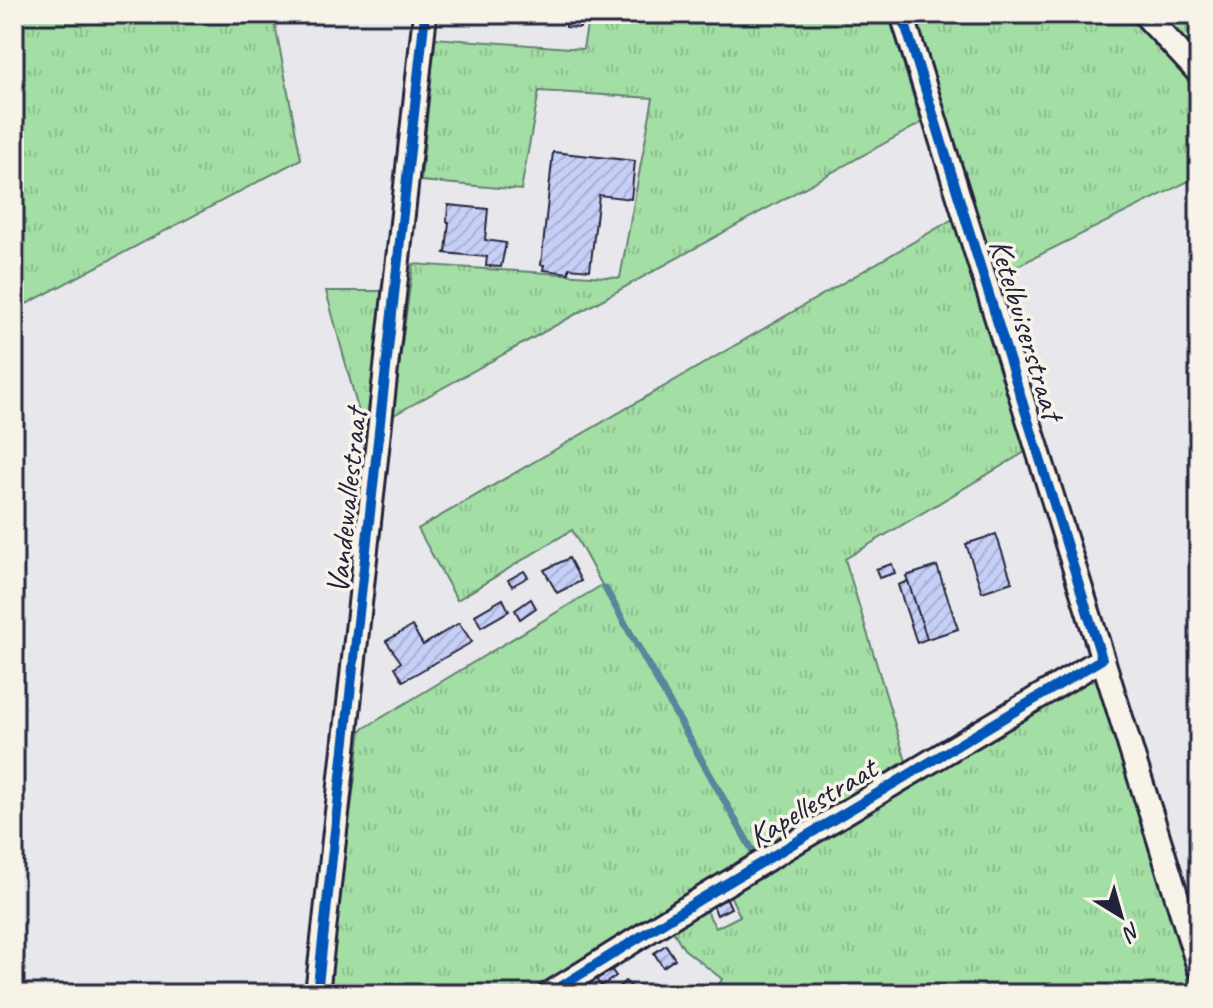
<svg xmlns="http://www.w3.org/2000/svg" width="1213" height="1008" font-family="Caveat,sans-serif">
  <defs>
    <pattern id="grass-tufts" width="24" height="20" patternUnits="userSpaceOnUse" patternTransform="scale(2)"><rect width="24" height="20" fill="#a3dea4"/><path d="M3 7l-1-3M5 7V3M7 7l1-3M15 17l-1-3M17 17v-4M19 17l1-3" fill="none" stroke="#8cbe8e"/></pattern>
    <pattern id="building-hatch" width="6" height="6" patternUnits="userSpaceOnUse" patternTransform="scale(2)"><rect width="6" height="6" fill="#c6d0f7"/><path d="M-1 1l2-2M0 6l6-6M5 7l2-2" fill="none" stroke="#aab2d5"/></pattern>
  </defs>
  <rect width="100%" height="100%" fill="#e8e8ec"/>
  <filter id="ink" filterUnits="userSpaceOnUse"><feTurbulence type="fractalNoise" baseFrequency=".0125" numOctaves="2"/><feDisplacementMap in="SourceGraphic" scale="16" xChannelSelector="R" yChannelSelector="G"/><feConvolveMatrix kernelMatrix="1 2 1 2 8 2 1 2 1" color-interpolation-filters="sRGB"/></filter>
  <g filter="url(#ink)">
    <g fill="url(#grass-tufts)" stroke="#628070" stroke-width="2">
      <polygon points="14,14 273,14 301,159 19,308 14,301"/>
      <polygon points="589,14 889,14 921,123 392,416 413,264 620,278 653,98 539,91 521,190 421,181 435,38 583,49"/>
      <polygon points="909,14 1129,14 1199,89 1199,176 991,279"/>
      <polygon points="1156,14 1199,14 1199,60"/>
      <polygon points="953,219 1025,452 845,559 907,765 540,994 327,994 361,730 602,585 572,530 457,600 418,529"/>
      <polygon points="326,291 384,291 368,446"/>
      <polygon points="1094,674 1103,680 1199,994 714,994 722,979 684,949 670,926 703,905 716,928 740,916 728,891"/>
    </g>
    <g fill="none" stroke-linecap="round" stroke-linejoin="round">
      <polyline stroke="#59869c" stroke-width="7" points="605,588 755,855"/>
    </g>
    <g fill="url(#building-hatch)" stroke="#22223b" stroke-width="2">
      <polygon points="567,14 581,14 580,28 566,27"/>
      <polygon points="553,152 635,161 631,199 599,195 590,270 569,268 569,273 543,270 544,265 541,265"/>
      <polygon points="448,205 488,209 485,240 506,243 501,267 486,266 487,257 443,253 446,252 449,222 447,222"/>
      <polygon points="996,534 1012,582 982,592 966,544"/>
      <polygon points="569,558 581,581 557,593 544,570"/>
      <polygon points="892,564 895,573 879,578 876,569"/>
      <polygon points="937,566 958,629 927,639 906,576"/>
      <polygon points="524,571 528,577 512,586 508,580"/>
      <polygon points="908,581 927,639 917,643 898,585"/>
      <polygon points="503,599 509,611 481,627 475,615"/>
      <polygon points="531,599 536,608 520,619 515,610"/>
      <polygon points="459,623 472,642 403,681 395,667 401,662 386,641 412,626 423,645"/>
      <polygon points="727,899 731,908 717,915 713,905"/>
      <polygon points="666,945 675,959 663,967 654,953"/>
      <polygon points="611,969 616,976 601,986 596,979"/>
      <polygon points="625,981 634,989 639,985 648,994 611,994"/>
    </g>
    <g fill="none" stroke-linecap="round" stroke-linejoin="round">
      <g stroke="#22223b" stroke-width="28">
        <g id="minor">
          <polyline points="902,14 1199,968"/>
          <polyline points="1144,14 1199,73"/>
          <polyline points="317,994 425,14"/>
          <polyline points="549,994 699,900 1102,659"/>
        </g>
      </g>
      <use href="#minor" stroke="#f7f3e8" stroke-width="22"/>
      <g stroke="#f7f3e8" stroke-width="15">
        <g id="cycleway">
          <polyline points="317,994 425,14"/>
          <polyline points="549,994 699,900 1102,659 902,14"/>
        </g>
      </g>
      <use href="#cycleway" stroke="#0057b8" stroke-width="10"/>
    </g>
  </g>
  <g text-anchor="middle" stroke-width="7" stroke-linejoin="round" paint-order="stroke">
    <g font-size="32" fill="#22223b" stroke="#f7f3e8">
      <text transform="translate(1027 329) rotate(73)" y="11">Ketelbuiserstraat</text>
      <text transform="translate(346 501) rotate(-84)" y="11">Vandewallestraat</text>
      <text transform="translate(812 802) rotate(-31)" y="11">Kapellestraat</text>
    </g>
  </g>
  <rect width="1213" height="1008" fill="none" stroke="#f7f3e8" stroke-width="48"/>
  <rect x="24" y="24" width="1165" height="960" fill="none" stroke="#22223b" stroke-width="3" filter="url(#ink)"/>
  <g transform="translate(1121 916) rotate(143)" stroke="#f7f3e8" stroke-width="6" paint-order="stroke">
  <path d="M0-6L14 30L0 20L-14 30Z" fill="#22223b"/>
  <text y="-12" font-size="22" font-weight="bold" text-anchor="middle" fill="#22223b">N</text>
  </g>
</svg>
